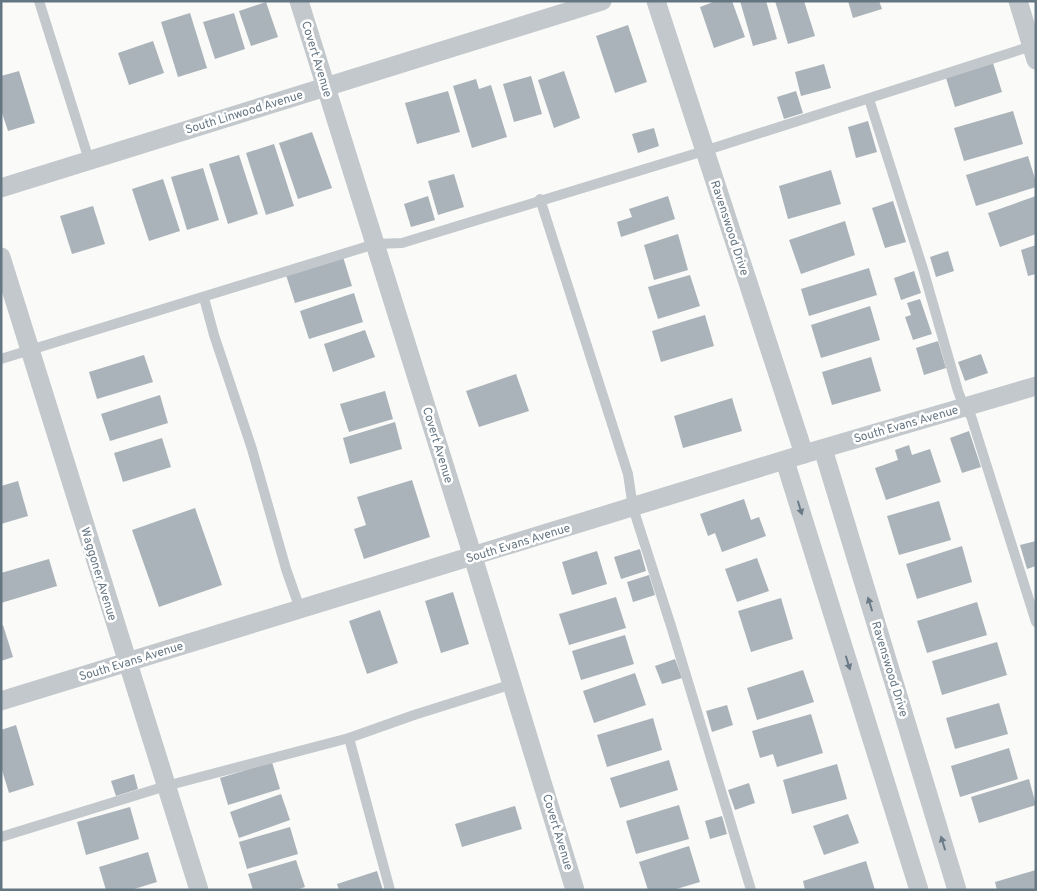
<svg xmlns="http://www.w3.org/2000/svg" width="1037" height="891" font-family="Overpass,sans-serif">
  <rect width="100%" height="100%" fill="#fafaf8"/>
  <g fill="#aab3b9">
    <polygon points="716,1 732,1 745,37 714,48 700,7"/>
    <polygon points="740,1 766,1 777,39 753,46"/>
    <polygon points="775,1 804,1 815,36 788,44"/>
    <polygon points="848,1 879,1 882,9 853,18"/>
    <polygon points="266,2 278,37 251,46 239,11"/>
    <polygon points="190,13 207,68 178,77 161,22"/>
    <polygon points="234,13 245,49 215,59 203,22"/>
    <polygon points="628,25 647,82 615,93 596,36"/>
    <polygon points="153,41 164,73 129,85 118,53"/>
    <polygon points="993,63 1002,92 955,107 946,78"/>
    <polygon points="824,64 831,88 801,96 795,72"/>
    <polygon points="19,71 35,123 8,131 1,110 1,76"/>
    <polygon points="564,71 580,118 554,128 538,80"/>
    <polygon points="531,76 542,114 514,122 503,84"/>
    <polygon points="476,79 479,89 491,85 507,137 472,148 453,86"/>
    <polygon points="448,91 460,132 417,144 405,103"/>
    <polygon points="796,91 803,113 784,119 777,97"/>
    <polygon points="1013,111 1023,144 964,161 954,128"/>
    <polygon points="868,121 877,152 856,158 848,127"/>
    <polygon points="654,128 659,146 638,153 632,134"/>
    <polygon points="312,132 332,188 298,199 279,143"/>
    <polygon points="274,144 294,206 266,215 246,153"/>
    <polygon points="239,155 258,214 228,224 209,164"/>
    <polygon points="1028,156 1036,182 1036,187 976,206 966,175"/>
    <polygon points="203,168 219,220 187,230 171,177"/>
    <polygon points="831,170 841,204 788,219 779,186"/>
    <polygon points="454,174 464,207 438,215 428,181"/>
    <polygon points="163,179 180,231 149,241 132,189"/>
    <polygon points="428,196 435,220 411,227 404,204"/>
    <polygon points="668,196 675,219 621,237 617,222 632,217 629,209"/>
    <polygon points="1036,196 1036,234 1000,247 988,213"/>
    <polygon points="893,201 906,242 885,248 872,208"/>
    <polygon points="93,206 105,244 72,254 60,216"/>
    <polygon points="845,221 855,255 801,274 789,240"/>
    <polygon points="678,234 688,270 654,280 644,245"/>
    <polygon points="1036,245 1036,274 1028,276 1021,250"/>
    <polygon points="948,251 954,271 936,277 930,257"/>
    <polygon points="343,257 352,286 295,303 286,275"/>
    <polygon points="869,268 877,295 809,316 801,289"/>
    <polygon points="914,271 921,293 901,300 894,278"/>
    <polygon points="690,275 700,306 658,319 648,287"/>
    <polygon points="354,293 363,322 309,339 300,311"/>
    <polygon points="920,299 932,334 913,340 905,317 911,315 907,303"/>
    <polygon points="870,306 880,340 821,358 811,325"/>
    <polygon points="705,315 714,346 661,362 652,331"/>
    <polygon points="365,330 375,357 333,372 324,344"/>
    <polygon points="938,341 946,368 924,375 916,348"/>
    <polygon points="981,354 988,373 965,381 958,362"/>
    <polygon points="144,355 153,382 97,399 89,372"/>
    <polygon points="871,357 881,391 832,405 822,372"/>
    <polygon points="516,374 529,411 479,427 466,391"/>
    <polygon points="385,391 393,419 349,432 340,404"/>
    <polygon points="160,395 168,423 110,441 101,414"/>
    <polygon points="732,398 742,431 683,448 674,416"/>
    <polygon points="395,422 402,449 350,464 343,438"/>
    <polygon points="969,431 981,467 962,473 950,438"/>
    <polygon points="162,438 171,467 123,482 114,453"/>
    <polygon points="909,445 912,455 930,449 941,482 886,500 875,468 898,460 895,450"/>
    <polygon points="412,480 430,537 364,559 354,529 366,525 357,497"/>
    <polygon points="18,481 28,516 1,524 1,486"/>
    <polygon points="744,499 751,520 759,517 766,536 722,552 715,533 708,536 700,514"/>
    <polygon points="939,501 951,540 899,555 887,516"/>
    <polygon points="195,508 222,585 159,607 132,530"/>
    <polygon points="1036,541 1036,566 1027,569 1020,545"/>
    <polygon points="962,546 972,582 917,599 906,564"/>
    <polygon points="640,549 646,571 621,579 614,557"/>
    <polygon points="597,551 607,584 572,595 562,562"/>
    <polygon points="757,558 769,591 737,602 725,569"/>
    <polygon points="49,559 57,586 1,603 1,573"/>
    <polygon points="649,575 655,595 633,602 627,582"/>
    <polygon points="453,592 469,644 441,653 425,601"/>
    <polygon points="616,597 626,628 569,645 559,614"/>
    <polygon points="781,598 793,639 751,652 738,611"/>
    <polygon points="977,602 987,635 927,653 917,621"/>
    <polygon points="380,610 398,663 367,674 349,621"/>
    <polygon points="3,625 13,657 1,661 1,626"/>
    <polygon points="625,635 634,664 581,680 572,651"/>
    <polygon points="997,642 1007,675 942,695 932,661"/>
    <polygon points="675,659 682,678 662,684 655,666"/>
    <polygon points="803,670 814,702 757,720 747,688"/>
    <polygon points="635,673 646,705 594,723 583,691"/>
    <polygon points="999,703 1008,734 955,749 946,718"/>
    <polygon points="727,705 733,725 712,732 706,711"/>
    <polygon points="811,714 823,753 777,767 773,754 760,758 752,731"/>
    <polygon points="653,718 662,750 607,767 597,735"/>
    <polygon points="16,725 34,785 9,793 1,767 1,730"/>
    <polygon points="1009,748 1018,779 960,797 951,766"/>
    <polygon points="669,760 678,790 620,808 610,778"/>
    <polygon points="272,762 280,789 228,805 220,778"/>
    <polygon points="837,764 847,799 792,814 783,780"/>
    <polygon points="134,774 138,789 116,796 111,781"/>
    <polygon points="1029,779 1036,805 979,823 971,797"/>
    <polygon points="749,783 755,803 735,810 728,790"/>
    <polygon points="281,794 290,820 239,838 230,812"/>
    <polygon points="679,805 689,839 636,854 626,821"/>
    <polygon points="515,806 522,829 462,847 455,824"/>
    <polygon points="130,807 139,839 86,855 77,822"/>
    <polygon points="848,814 859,843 824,855 813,826"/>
    <polygon points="722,816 727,834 710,839 705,821"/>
    <polygon points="290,827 298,854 247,869 239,842"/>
    <polygon points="689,846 700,882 673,890 648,890 639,862"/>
    <polygon points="148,852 157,882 131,890 106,890 99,867"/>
    <polygon points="296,860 305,887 296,890 253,890 248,874"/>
    <polygon points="866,861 875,890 805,890 803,881"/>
    <polygon points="1036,870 1036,890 997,890 995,882"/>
    <polygon points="377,871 383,890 339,890 337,884"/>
  </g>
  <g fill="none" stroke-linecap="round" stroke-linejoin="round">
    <g stroke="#c3c8cc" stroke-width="10">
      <polyline points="39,1 89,160"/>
      <polyline points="869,99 923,269 958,391 964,407 971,416 1036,622"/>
      <polyline points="540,199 628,474 633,508 672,629 751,890"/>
      <polyline points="204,298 214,335 252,449 286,569 300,609"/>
      <polyline points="1,359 375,244 402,243 704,151 1032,46"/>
      <polyline points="349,738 390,890"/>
      <polyline points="1,837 166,786 349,738 414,715 512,684"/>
    </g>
    <g stroke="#c3c8cc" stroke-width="19">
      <polyline points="299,1 473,557 575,890"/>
      <polyline points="656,1 804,454"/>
      <polyline points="1018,1 1036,60"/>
      <polyline points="1,188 602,1"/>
      <polyline points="1,257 199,890"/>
      <polyline points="823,449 957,890"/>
      <polyline points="785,461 919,890"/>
      <polyline points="1,701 804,454 1036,386"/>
    </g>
  </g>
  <defs><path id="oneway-solid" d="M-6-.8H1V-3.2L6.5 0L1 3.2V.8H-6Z" transform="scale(1.25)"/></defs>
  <g fill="#6a7a87">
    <use href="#oneway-solid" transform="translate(800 508) rotate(73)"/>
    <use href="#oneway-solid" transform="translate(870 604) rotate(-107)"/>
    <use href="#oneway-solid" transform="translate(848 663) rotate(73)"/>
    <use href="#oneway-solid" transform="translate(943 843) rotate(-107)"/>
  </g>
  <g text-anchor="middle" stroke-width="5" stroke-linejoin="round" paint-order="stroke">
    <g font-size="12" fill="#657683" stroke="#fff">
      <text transform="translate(317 59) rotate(73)" y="4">Covert Avenue</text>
      <text transform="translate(244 112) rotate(-17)" y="4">South Linwood Avenue</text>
      <text transform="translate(730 228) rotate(72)" y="4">Ravenswood Drive</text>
      <text transform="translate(906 424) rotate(-16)" y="4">South Evans Avenue</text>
      <text transform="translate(438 445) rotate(73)" y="4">Covert Avenue</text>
      <text transform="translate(518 543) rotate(-17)" y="4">South Evans Avenue</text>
      <text transform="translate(99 574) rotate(73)" y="4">Waggoner Avenue</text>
      <text transform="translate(131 661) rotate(-17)" y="4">South Evans Avenue</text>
      <text transform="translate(890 669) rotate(73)" y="4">Ravenswood Drive</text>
      <text transform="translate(558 832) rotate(73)" y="4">Covert Avenue</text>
    </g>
  </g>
  <rect width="1037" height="891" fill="none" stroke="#657683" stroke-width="5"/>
</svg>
